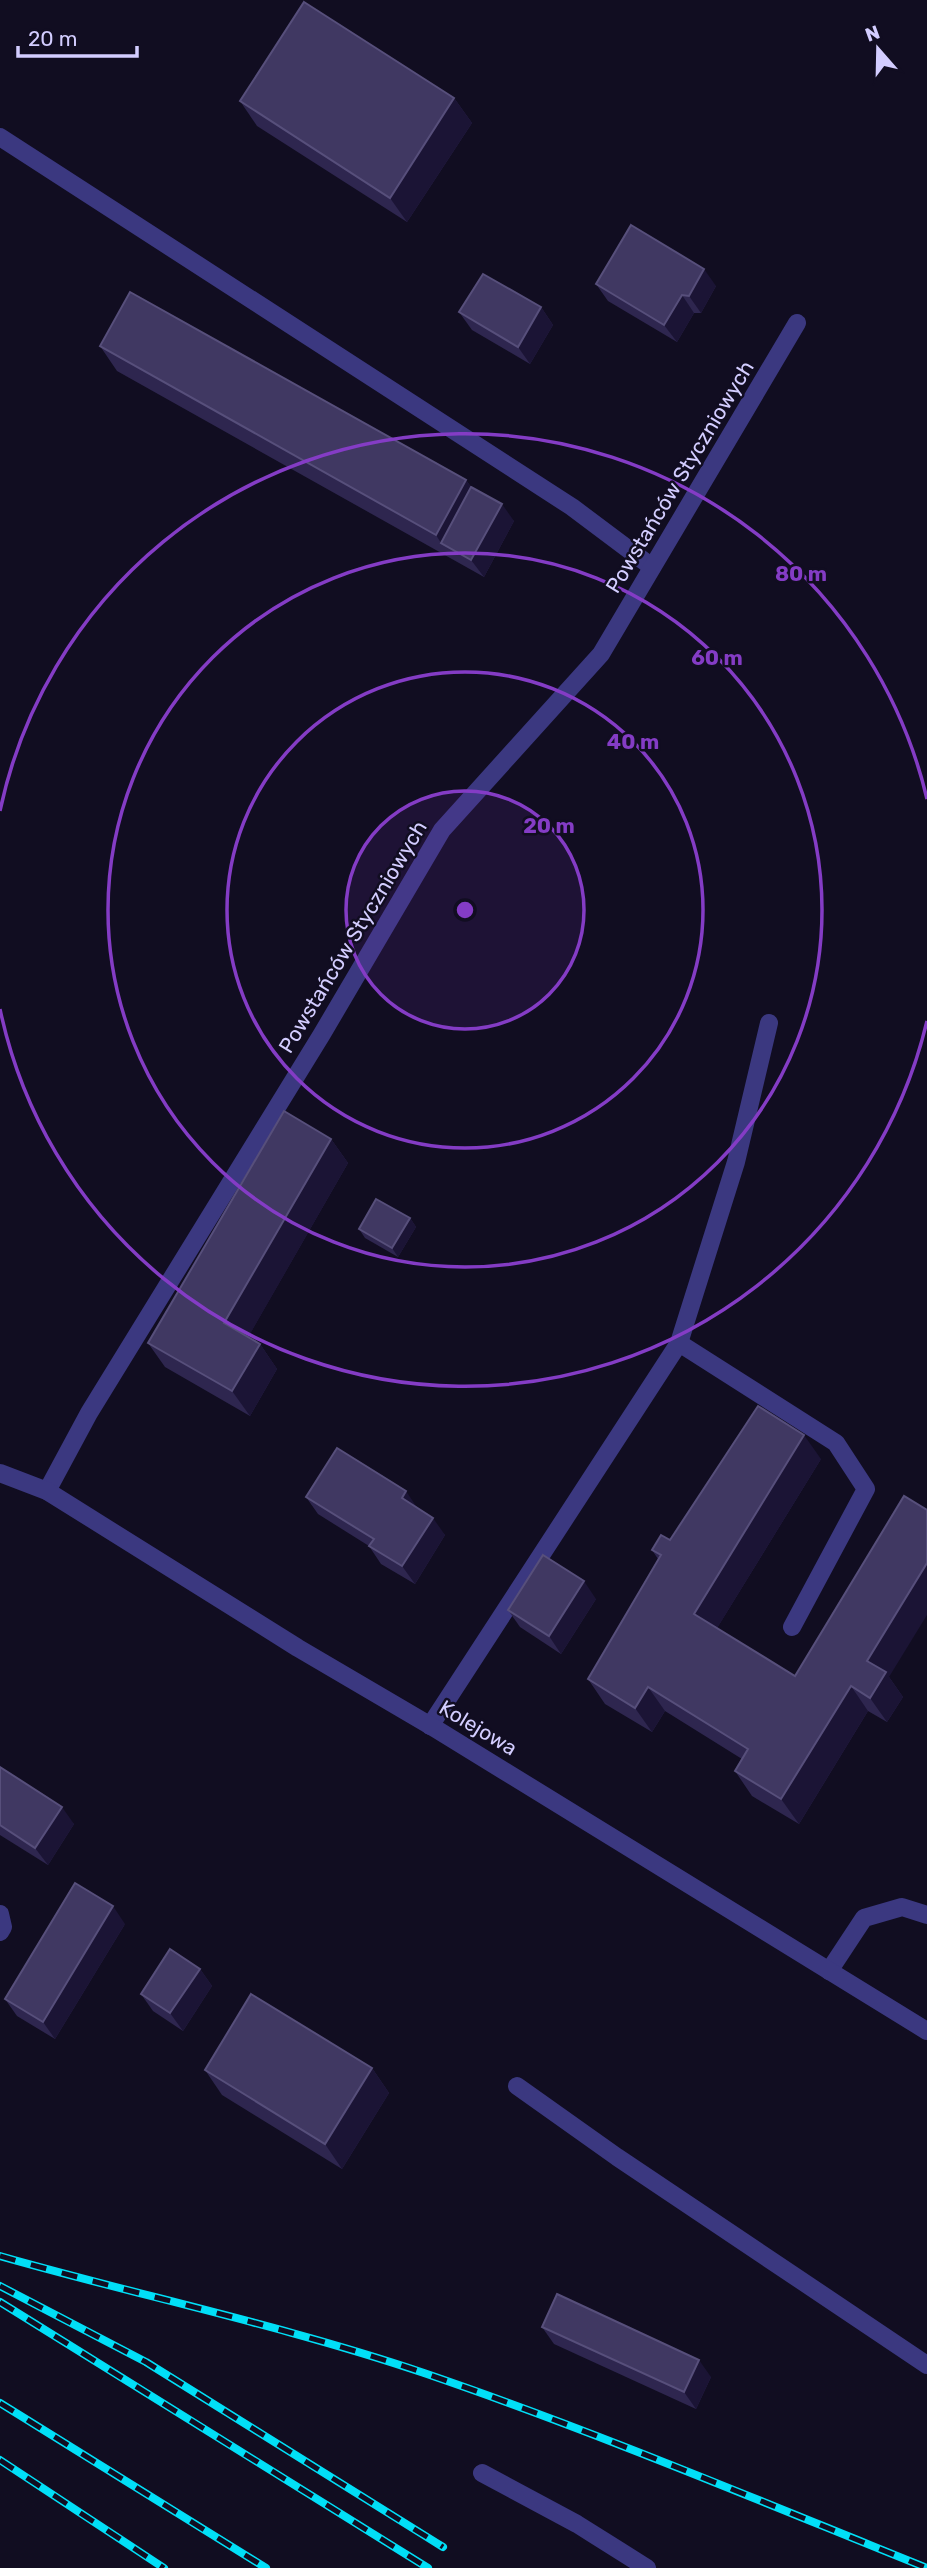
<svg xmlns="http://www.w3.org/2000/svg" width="927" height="2568" font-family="Rubik,sans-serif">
  <rect width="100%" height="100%" fill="#110d21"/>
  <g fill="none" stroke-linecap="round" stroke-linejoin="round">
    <g stroke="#3b3880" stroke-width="18">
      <polyline points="0,137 572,507 652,567"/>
      <polyline points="679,1343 736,1162 769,1023"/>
      <polyline points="430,1726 679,1343 836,1443 866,1489 792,1627"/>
      <polyline points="0,1914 3,1927 0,1932"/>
      <polyline points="829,1971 864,1918 902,1907 927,1915"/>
      <polyline points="517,2086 617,2157 927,2365"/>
      <polyline points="482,2473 577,2524 647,2568"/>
    </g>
    <polyline stroke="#3b3880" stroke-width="18" points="47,1491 89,1413 322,1034 442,830 601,654 797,323"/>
    <polyline stroke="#3b3880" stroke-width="18" points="0,1473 47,1491 298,1648 436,1729 927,2031"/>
    <g stroke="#01dff7" stroke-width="8">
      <g id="rail">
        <path d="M 0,2256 C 141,2296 285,2326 424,2373 C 594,2431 760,2501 927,2568"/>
        <polyline points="0,2286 146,2362 443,2547"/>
        <polyline points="0,2302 428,2568"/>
        <polyline points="0,2403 266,2568"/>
        <polyline points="0,2460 164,2568"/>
      </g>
    </g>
    <use href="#rail" stroke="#110d21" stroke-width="5" stroke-dasharray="16" stroke-linecap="butt"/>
  </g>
  <g fill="#2e264f">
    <polygon points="454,98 472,123 407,222 257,126 240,101"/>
    <polygon points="596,284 716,286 701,313 694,313 677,342 608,301"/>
    <polygon points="541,307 553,325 530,364 472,330 459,312"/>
    <polygon points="100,346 466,480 471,487 514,521 484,577 117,371"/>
    <polygon points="331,1139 348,1163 248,1337 260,1344 277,1369 250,1416 165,1367 148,1343"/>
    <polygon points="410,1218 416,1227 398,1257 365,1238 359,1229"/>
    <polygon points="821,1459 717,1628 795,1676 889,1677 903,1697 887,1722 868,1711 799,1824 752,1796 735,1771 742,1759 665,1711 652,1732 605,1704 588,1679 658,1559 652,1550"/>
    <polygon points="306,1497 418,1509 445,1535 415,1584 381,1564 369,1546 318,1514"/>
    <polygon points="596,1599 561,1654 520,1627 508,1610"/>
    <polygon points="0,1767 74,1824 48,1865 0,1835"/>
    <polygon points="125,1924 55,2039 17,2016 5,1999"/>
    <polygon points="200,1969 212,1986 183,2031 153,2011 141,1994"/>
    <polygon points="372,2068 389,2093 342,2169 222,2095 205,2070"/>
    <polygon points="542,2327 711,2377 696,2409 554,2344"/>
  </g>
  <g fill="#1b1435">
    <polygon points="454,98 472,123 407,222 390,198"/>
    <polygon points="704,269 716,286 701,313 689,296"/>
    <polygon points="682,295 694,313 677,342 664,325"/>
    <polygon points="541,307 553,325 530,364 518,347"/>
    <polygon points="466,480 484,505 441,543 436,535"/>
    <polygon points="502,504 514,521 484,577 471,560"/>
    <polygon points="331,1139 348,1163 242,1348 224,1323"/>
    <polygon points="410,1218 416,1227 398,1257 392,1248"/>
    <polygon points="260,1344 277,1369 250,1416 232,1391"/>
    <polygon points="804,1435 821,1459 711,1638 694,1614"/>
    <polygon points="406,1491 418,1509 402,1498"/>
    <polygon points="433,1518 445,1535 415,1584 402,1566"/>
    <polygon points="927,1563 927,1615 889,1677 903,1697 887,1722 870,1698 867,1661"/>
    <polygon points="584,1581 596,1599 561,1654 549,1636"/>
    <polygon points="851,1686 868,1711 799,1824 781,1799"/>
    <polygon points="648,1687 665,1711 652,1732 635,1708"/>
    <polygon points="62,1807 74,1824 48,1865 35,1848"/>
    <polygon points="113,1906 125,1924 55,2039 43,2022"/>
    <polygon points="200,1969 212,1986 183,2031 170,2013"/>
    <polygon points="372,2068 389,2093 342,2169 325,2144"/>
    <polygon points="699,2360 711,2377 696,2409 684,2392"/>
  </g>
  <g fill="#403862" stroke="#574f7b" stroke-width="2">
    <polygon points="304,2 454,98 390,198 240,101"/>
    <polygon points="631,225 704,269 689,296 682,295 664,325 596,284"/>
    <polygon points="483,274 541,307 518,347 459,312"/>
    <polygon points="130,292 466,480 436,535 100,346"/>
    <polygon points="471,487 502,504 471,560 441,543"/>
    <polygon points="284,1111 331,1139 224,1323 260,1344 232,1391 148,1343"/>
    <polygon points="376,1199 410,1218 392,1248 359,1229"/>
    <polygon points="758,1406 804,1435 694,1614 795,1676 904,1496 927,1510 927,1563 867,1661 886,1672 870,1698 851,1686 781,1799 735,1771 748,1749 648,1687 635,1708 588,1679 661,1555 652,1550 661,1535 670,1540"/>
    <polygon points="337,1448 406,1491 402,1498 433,1518 402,1566 369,1546 374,1539 306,1497"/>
    <polygon points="543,1555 584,1581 549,1636 508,1610"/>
    <polygon points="0,1767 62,1807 35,1848 0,1825"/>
    <polygon points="75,1883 113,1906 43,2022 5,1999"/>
    <polygon points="170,1949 200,1969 170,2013 141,1994"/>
    <polygon points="251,1994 372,2068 325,2144 205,2070"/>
    <polygon points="557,2294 699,2360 684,2392 542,2327"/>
  </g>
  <circle cx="465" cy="910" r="119" fill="#843cc5" fill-opacity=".12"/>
  <g fill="none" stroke="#843cc5" stroke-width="3.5">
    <circle cx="465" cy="910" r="119"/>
    <circle cx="465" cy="910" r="238"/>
    <circle cx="465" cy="910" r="357"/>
    <path d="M927 1021A475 475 0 0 1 0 1009M0 811A475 475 0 0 1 927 799"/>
  </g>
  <g text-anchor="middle" stroke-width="5" stroke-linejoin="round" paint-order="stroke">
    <g font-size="21" fill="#d3cdff" stroke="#110d21">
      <text transform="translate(680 477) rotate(-59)" y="7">Powstańców Styczniowych</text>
      <text transform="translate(353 937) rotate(-59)" y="7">Powstańców Styczniowych</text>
      <text transform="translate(478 1728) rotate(31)" y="7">Kolejowa</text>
    </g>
  </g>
  <circle cx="465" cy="910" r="10" fill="#843cc5" stroke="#110d21" stroke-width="3.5"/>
  <g font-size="21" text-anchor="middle" font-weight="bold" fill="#843cc5" stroke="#110d21" stroke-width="5" stroke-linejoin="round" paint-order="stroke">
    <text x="801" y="581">80 m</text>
    <text x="717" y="665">60 m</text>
    <text x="633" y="749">40 m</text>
    <text x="549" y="833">20 m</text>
  </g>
  <g transform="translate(878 49) rotate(340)" stroke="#110d21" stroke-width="5" paint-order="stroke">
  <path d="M0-5L12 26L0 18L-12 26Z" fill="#d3cdff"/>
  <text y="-10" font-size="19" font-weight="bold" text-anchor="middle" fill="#d3cdff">N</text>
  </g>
  <path d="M18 46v10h119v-10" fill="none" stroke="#d3cdff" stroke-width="3.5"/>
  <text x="28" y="46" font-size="21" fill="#d3cdff" stroke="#110d21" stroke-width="5" paint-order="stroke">20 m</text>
</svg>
